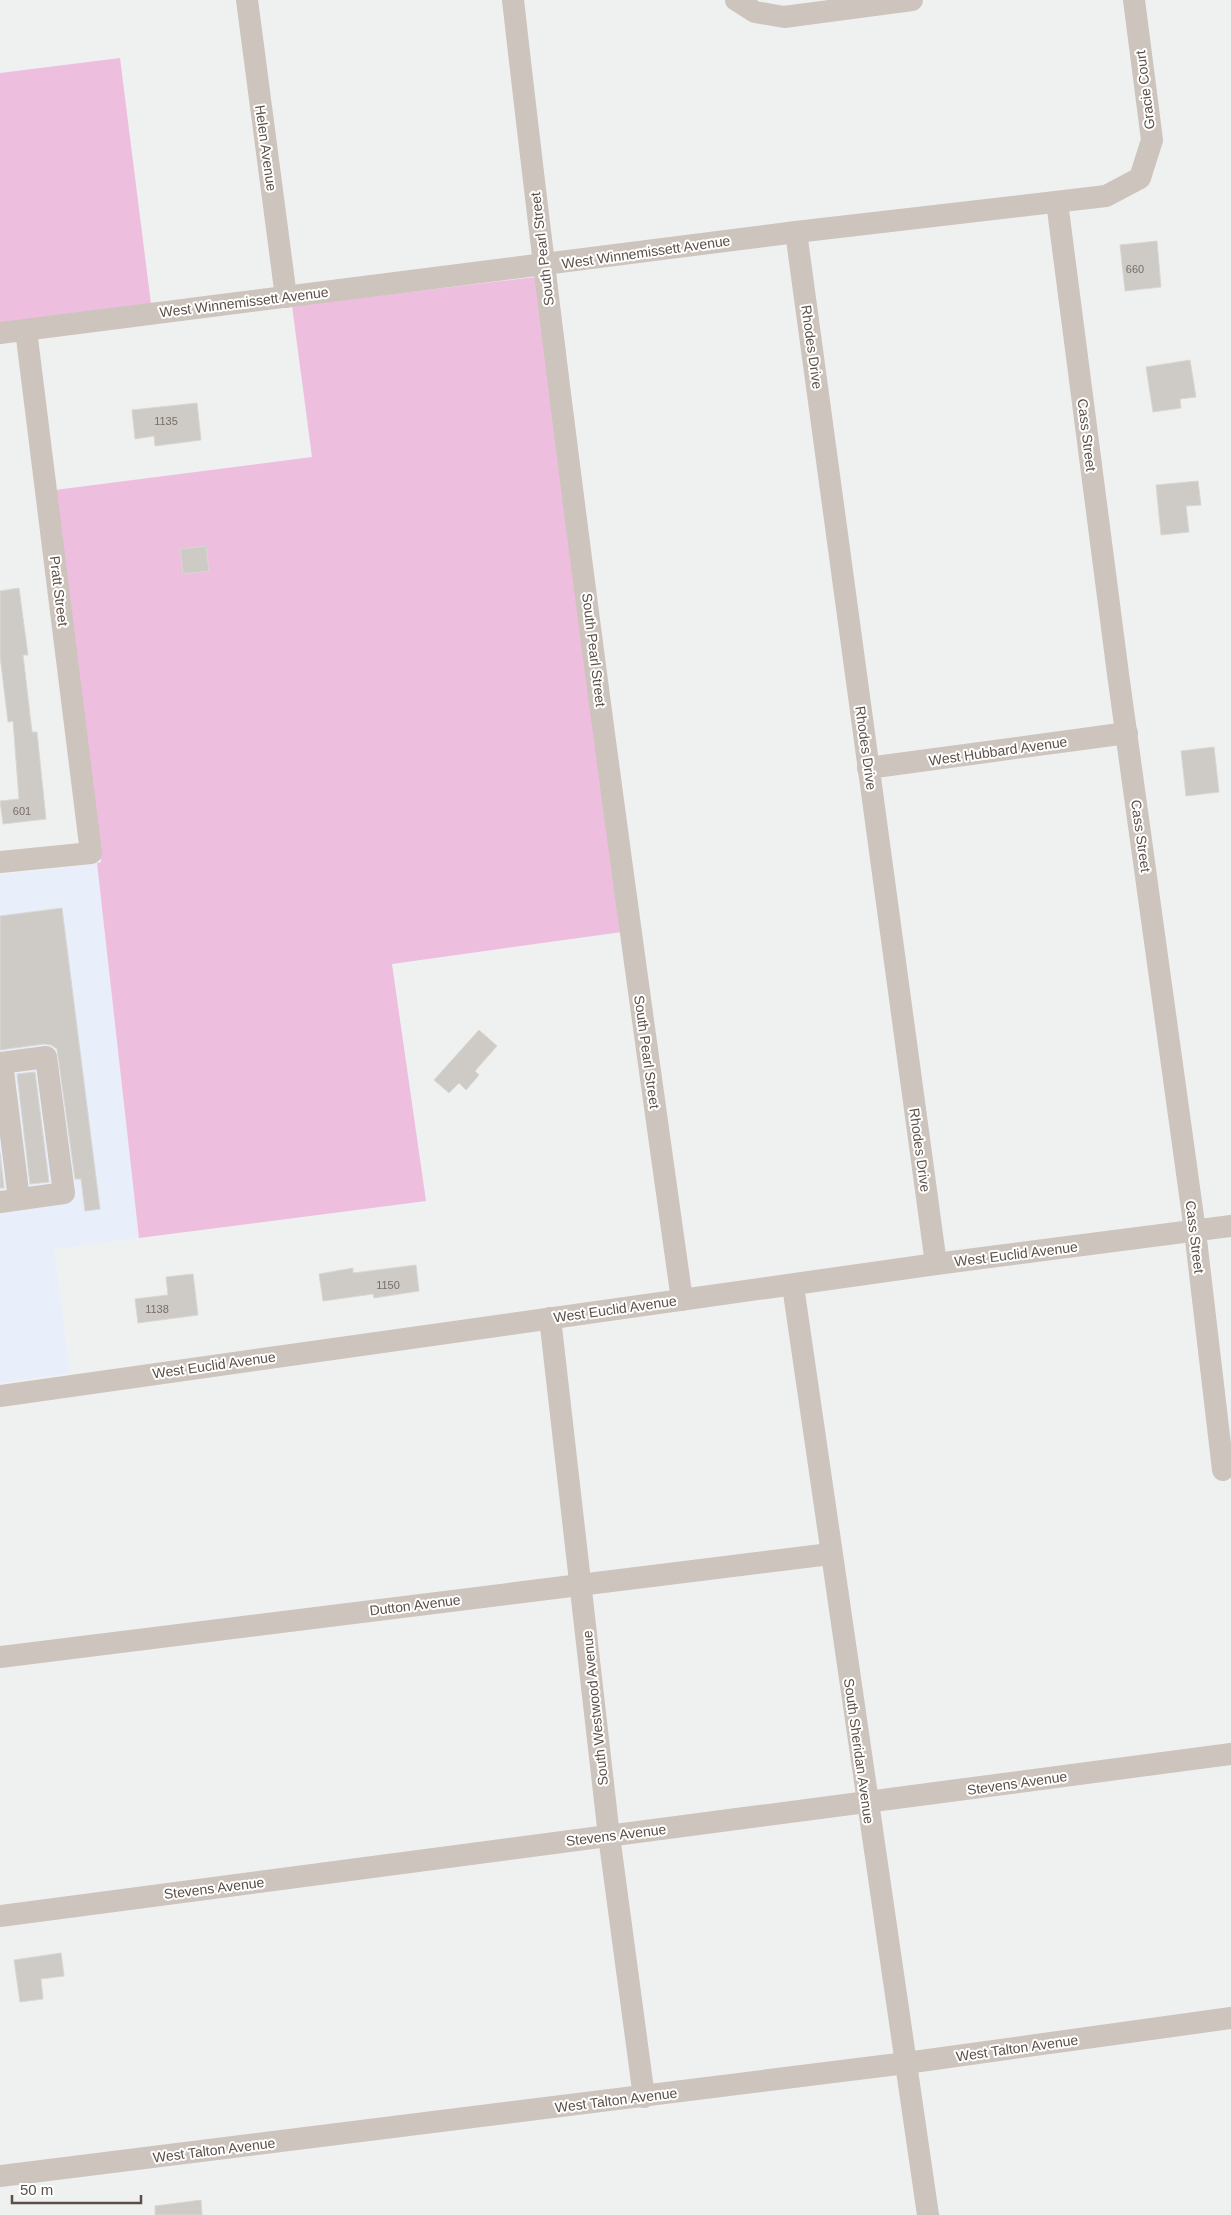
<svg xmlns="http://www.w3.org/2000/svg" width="1231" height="2215" font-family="Helvetica,sans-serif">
  <rect width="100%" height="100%" fill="#eff1f1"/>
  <polygon fill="#e8effb" points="97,864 139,1238 54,1249 70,1373 0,1383 0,875"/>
  <g fill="#eebedf">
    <polygon points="120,58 151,304 0,323 0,73"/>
    <polygon points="536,277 622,932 392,964 426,1201 139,1238 97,863 101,862 55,490 312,457 292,306"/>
  </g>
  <g fill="#cecbc6" stroke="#dad7d3">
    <polygon points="1157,241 1161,287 1125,291 1120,245"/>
    <polygon points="1190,360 1196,397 1180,399 1181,408 1153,412 1146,367"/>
    <polygon points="197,403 201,440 155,446 154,436 135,439 132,410"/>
    <polygon points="1198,481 1201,505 1186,506 1189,532 1161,535 1156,485"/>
    <polygon points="206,546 209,571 183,574 180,549"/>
    <polygon points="19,588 28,655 23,655 32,732 37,732 46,819 3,824 0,801 19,799 13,721 8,722 0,656 0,591"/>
    <polygon points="1214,747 1219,792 1186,796 1181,751"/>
    <polygon points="62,908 100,1209 85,1211 81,1179 75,1179 57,1049 51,1045 44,1044 0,1050 0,916"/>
    <polygon points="479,1030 497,1046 475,1071 479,1075 466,1090 459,1083 449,1093 434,1080"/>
    <polygon points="35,1072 49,1182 30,1184 17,1074"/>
    <polygon points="0,1153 4,1188 0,1188"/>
    <polygon points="416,1265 419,1291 374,1298 373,1294 323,1301 319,1274 353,1268 353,1273"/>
    <polygon points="193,1274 198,1315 138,1323 135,1299 168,1295 166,1277"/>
    <polygon points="61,1953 64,1976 41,1979 43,1999 20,2002 14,1960"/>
    <polygon points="201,2200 202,2215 155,2215 155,2206"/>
  </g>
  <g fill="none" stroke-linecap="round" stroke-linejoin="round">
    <g stroke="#cdc4bd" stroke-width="22">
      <polyline points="247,0 286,297"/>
      <path d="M 513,0 C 562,434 621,867 682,1300"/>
      <polyline points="736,0 755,12 784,17 912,0"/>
      <polyline points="1057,202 1118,674 1195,1231 1223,1470"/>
      <polyline points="796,232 936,1264"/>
      <polyline points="0,333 796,232 1106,196 1140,178 1152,140 1134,0"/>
      <polyline points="868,768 1127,733"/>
      <polyline points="0,862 91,853 26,330"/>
      <polyline points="0,1063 46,1057 64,1193 0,1202"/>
      <polyline points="2,1063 19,1199"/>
      <polyline points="793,1286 928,2215"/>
      <polyline points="550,1318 609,1836 644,2097"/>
      <polyline points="0,1396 936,1264 1231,1226"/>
      <polyline points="0,1657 830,1554"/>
      <polyline points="0,1916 1231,1754"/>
      <polyline points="0,2176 906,2063 1231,2018"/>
    </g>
  </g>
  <g text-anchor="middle" stroke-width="4" stroke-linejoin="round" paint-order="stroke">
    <g font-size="11" fill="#786e67">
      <text x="1135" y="273">660</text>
      <text x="166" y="425">1135</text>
      <text x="22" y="815">601</text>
      <text x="388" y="1289">1150</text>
      <text x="157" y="1313">1138</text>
    </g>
    <g font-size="14" fill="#5c4f47" stroke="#fff">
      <text transform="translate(1145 90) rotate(-97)" y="5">Gracie Court</text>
      <text transform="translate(266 148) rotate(82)" y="5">Helen Avenue</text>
      <text transform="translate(542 249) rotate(-97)" y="5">South Pearl Street</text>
      <text transform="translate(646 252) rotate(-8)" y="5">West Winnemissett Avenue</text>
      <text transform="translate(244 302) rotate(-7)" y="5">West Winnemissett Avenue</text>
      <text transform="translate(812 347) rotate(82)" y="5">Rhodes Drive</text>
      <text transform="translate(1087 435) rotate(83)" y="5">Cass Street</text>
      <text transform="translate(59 591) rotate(83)" y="5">Pratt Street</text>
      <text transform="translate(594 650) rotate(83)" y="5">South Pearl Street</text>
      <text transform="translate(866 748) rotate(82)" y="5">Rhodes Drive</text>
      <text transform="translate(998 751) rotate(-8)" y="5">West Hubbard Avenue</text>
      <text transform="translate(1141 836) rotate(82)" y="5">Cass Street</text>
      <text transform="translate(647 1052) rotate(82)" y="5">South Pearl Street</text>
      <text transform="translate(920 1150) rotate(82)" y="5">Rhodes Drive</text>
      <text transform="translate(1195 1237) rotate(83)" y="5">Cass Street</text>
      <text transform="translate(1016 1254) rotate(-7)" y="5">West Euclid Avenue</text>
      <text transform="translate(615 1309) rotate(-8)" y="5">West Euclid Avenue</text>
      <text transform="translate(214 1365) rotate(-8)" y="5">West Euclid Avenue</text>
      <text transform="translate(415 1605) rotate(-7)" y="5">Dutton Avenue</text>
      <text transform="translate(595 1708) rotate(-96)" y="5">South Westwood Avenue</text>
      <text transform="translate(859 1751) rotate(82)" y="5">South Sheridan Avenue</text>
      <text transform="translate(1017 1783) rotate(-8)" y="5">Stevens Avenue</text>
      <text transform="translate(616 1835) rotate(-7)" y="5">Stevens Avenue</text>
      <text transform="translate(214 1888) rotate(-7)" y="5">Stevens Avenue</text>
      <text transform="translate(1017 2048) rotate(-8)" y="5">West Talton Avenue</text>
      <text transform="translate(616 2100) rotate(-7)" y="5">West Talton Avenue</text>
      <text transform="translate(214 2150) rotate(-7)" y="5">West Talton Avenue</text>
    </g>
  </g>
  <path d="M12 2195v8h129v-8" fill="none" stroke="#5c4f47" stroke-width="2.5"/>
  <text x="20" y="2195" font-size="15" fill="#5c4f47" stroke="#ffffff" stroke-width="4" paint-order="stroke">50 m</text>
</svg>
